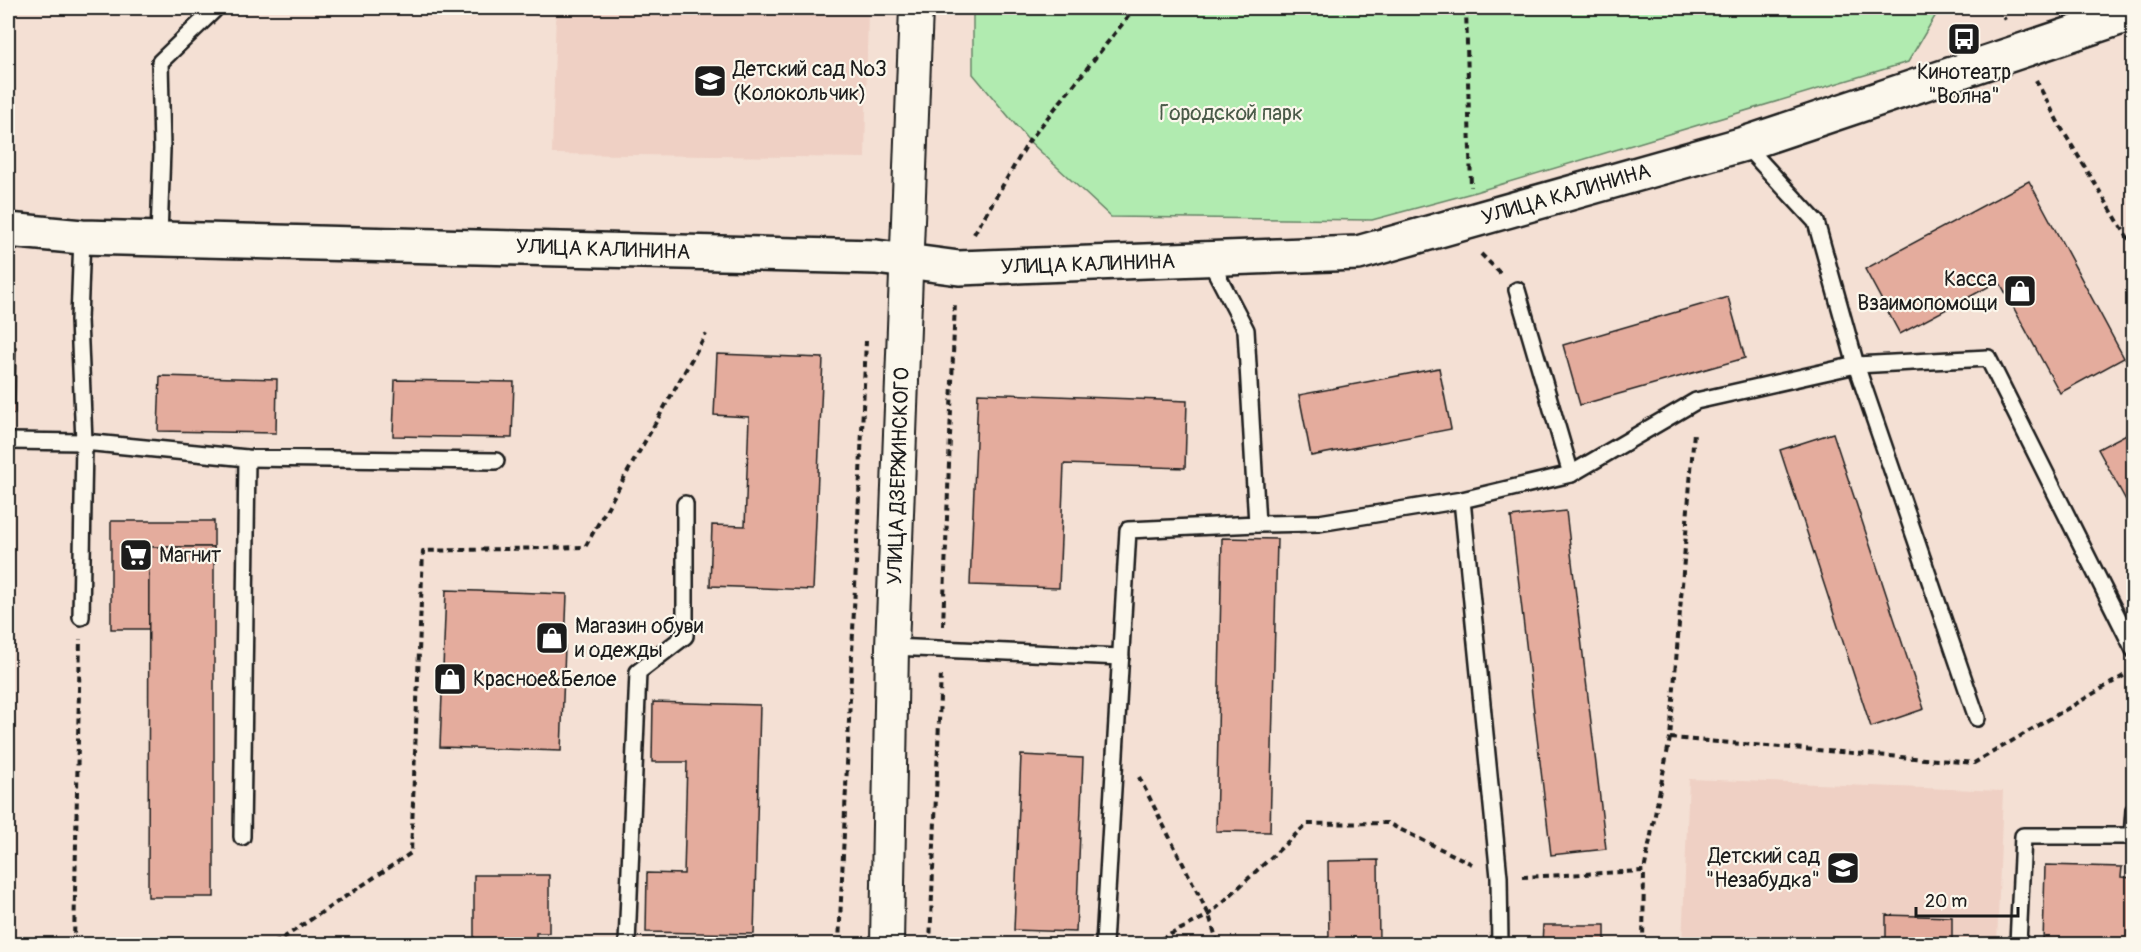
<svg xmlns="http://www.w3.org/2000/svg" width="2141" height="952" font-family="Pangolin,sans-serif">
  <rect width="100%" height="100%" fill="#f4e0d4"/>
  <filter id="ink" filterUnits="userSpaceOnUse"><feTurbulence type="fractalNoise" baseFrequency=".0167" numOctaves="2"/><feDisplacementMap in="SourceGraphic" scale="12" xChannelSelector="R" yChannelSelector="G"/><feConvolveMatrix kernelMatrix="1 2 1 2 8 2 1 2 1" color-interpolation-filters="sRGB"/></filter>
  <g filter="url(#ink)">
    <g fill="#efd0c4">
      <polygon points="556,8 868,8 865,158 552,154"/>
      <polygon points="1689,779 2003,791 1997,944 1682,944"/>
    </g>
    <polygon fill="#b1ebb0" stroke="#668466" stroke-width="1.5" points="973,8 1940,8 1908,62 1472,193 1372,220 1111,217 1029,141 973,74"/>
    <g fill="#e4ac9d" stroke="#1c1c1c" stroke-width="1.5">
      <polygon points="2029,181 2124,358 2060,393 1999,281 1900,334 1865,269"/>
      <polygon points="1728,297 1745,358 1580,405 1563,345"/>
      <polygon points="8,347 16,347 15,414 8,414"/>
      <polygon points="717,354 823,358 813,590 710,586 712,525 745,526 749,417 714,415"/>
      <polygon points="1439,368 1451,429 1311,456 1299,395"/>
      <polygon points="160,376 277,379 276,433 158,431"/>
      <polygon points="395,380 514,382 512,438 393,436"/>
      <polygon points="978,393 1187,401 1185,468 1064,464 1059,588 970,585"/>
      <polygon points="2134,430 2134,515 2098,449"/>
      <polygon points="1833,433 1924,709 1871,727 1780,450"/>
      <polygon points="1566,511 1606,849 1551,855 1511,517"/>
      <polygon points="111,521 214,521 214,547 149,547 149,629 111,629"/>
      <polygon points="1222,538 1277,539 1270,832 1216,831"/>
      <polygon points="149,547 214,547 214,897 148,897"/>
      <polygon points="446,590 567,594 561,751 440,747"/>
      <polygon points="653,702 760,705 754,934 646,932 647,873 684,874 687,762 652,762"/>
      <polygon points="1021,755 1083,758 1076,932 1014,930"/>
      <polygon points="1378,860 1379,944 1329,944 1328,861"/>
      <polygon points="2045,865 2122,867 2121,877 2134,878 2134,944 2043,944"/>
      <polygon points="474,875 549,875 549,933 536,933 536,944 474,944"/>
      <polygon points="1886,915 1952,917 1952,944 1886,944"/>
      <polygon points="1543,925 1605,925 1605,944 1542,944"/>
    </g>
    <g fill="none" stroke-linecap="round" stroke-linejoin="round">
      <g stroke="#1c1c1c" stroke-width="20">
        <g id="lane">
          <polyline points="1744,144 1816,222 1856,365 1977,718"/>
          <polyline points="159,237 162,149 160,62 214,10"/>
          <polyline points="1517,290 1571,474"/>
          <polyline points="8,441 84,442 79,320 82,237"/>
          <polyline points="1462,500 1499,877 1500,944"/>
          <polyline points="1257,524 1319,523 1462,500 1571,474 1696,401 1856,365 1988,358 2134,650"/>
          <polyline points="81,617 84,442 247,458 496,461"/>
          <polyline points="892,647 1121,657"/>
          <polyline points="242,837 247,458"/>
          <polyline points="627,944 638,672 685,636 685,504"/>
          <polyline points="1104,944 1128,530 1257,524 1246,330 1209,259"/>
          <polyline points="2018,944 2023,836 2132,836 2134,810"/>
        </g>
      </g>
      <g stroke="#1c1c1c" stroke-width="36">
        <polyline id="street" points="887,944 892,647 916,8"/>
      </g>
      <g stroke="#1c1c1c" stroke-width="38">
        <polyline id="secondary" points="8,230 82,237 876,257 959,268 1358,253 1744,144 2134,13"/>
      </g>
      <g stroke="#1c1c1c" stroke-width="4" stroke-dasharray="6 4.5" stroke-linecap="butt">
        <polyline points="1466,8 1471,187"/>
        <polyline points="1998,8 2005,20"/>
        <polyline points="2036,80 2060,126 2134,248"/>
        <polyline points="974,234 1029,141 1135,8"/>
        <polyline points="1481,254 1501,274"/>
        <polyline points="943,626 955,301"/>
        <polyline points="1670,738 1974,763 2127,674"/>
        <polyline points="1139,777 1209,915 1218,944"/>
        <polyline points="1522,877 1644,871 1670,738 1694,432"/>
        <polyline points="74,944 80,639"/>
        <polyline points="274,944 411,853 423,551 585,547 706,334"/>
        <polyline points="839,944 866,341"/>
        <polyline points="930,944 941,672"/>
        <polyline points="1151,944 1209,915 1307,824 1387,823 1472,864"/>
        <polyline points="1643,944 1644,871"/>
      </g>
      <use href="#lane" stroke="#fbf7ec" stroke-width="15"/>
      <use href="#street" stroke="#fbf7ec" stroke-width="32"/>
      <use href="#secondary" stroke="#fbf7ec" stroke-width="33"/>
    </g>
  </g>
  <defs>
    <g id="bus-square" transform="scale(1.725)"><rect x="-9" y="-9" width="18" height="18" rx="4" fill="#1c1c1c" stroke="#fbf7ec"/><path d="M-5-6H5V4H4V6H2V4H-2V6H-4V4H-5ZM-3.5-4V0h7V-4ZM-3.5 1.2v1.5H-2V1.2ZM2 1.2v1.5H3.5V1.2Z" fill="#fff"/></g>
    <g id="school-square" transform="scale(1.725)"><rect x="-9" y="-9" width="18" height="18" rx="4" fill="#1c1c1c" stroke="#fbf7ec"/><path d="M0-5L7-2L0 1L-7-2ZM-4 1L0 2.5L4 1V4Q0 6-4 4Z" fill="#fff"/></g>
    <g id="shop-square" transform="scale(1.725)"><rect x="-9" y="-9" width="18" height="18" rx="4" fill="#1c1c1c" stroke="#fbf7ec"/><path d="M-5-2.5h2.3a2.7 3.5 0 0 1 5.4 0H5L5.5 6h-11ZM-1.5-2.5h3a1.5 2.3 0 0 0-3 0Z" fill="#fff"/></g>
    <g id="supermarket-square" transform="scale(1.725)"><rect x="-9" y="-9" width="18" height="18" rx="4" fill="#1c1c1c" stroke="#fbf7ec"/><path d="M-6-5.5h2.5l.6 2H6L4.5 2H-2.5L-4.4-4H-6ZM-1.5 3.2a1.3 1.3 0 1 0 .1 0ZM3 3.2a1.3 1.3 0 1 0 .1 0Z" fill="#fff"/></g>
  </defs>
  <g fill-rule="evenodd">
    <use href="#bus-square" x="1964" y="39"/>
    <use href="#school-square" x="710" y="81"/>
    <use href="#shop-square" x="2020" y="291"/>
    <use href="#supermarket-square" x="136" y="555"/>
    <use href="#shop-square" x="552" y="638"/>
    <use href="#shop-square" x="450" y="679"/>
    <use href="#school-square" x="1843" y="868"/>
  </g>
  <g text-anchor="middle" stroke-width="4.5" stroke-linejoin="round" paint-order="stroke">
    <g font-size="21" fill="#1c1c1c" stroke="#fbf7ec" text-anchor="start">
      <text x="733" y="76">Детский сад №3<tspan x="733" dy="24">(Колокольчик)</tspan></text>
      <text x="1964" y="79" text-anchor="middle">Кинотеатр<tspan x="1964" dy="24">"Волна"</tspan></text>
      <text x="1997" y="286" text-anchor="end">Касса<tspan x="1997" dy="24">Взаимопомощи</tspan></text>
      <text x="159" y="562">Магнит</text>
      <text x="575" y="633">Магазин обуви<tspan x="575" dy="24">и одежды</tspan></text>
      <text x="473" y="686">Красное&amp;Белое</text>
      <text x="1820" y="863" text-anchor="end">Детский сад<tspan x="1820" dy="24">"Незабудка"</tspan></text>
    </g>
    <g font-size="21" fill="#495a48" stroke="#fbf7ec">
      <text x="1231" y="120">Городской парк</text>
    </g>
    <g font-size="21" fill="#1c1c1c" stroke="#fbf7ec">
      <text transform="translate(1566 194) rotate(-16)" y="7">УЛИЦА КАЛИНИНА</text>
      <text transform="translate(603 249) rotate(2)" y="7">УЛИЦА КАЛИНИНА</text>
      <text transform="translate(1088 264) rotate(-2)" y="7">УЛИЦА КАЛИНИНА</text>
      <text transform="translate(898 476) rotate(-88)" y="7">УЛИЦА ДЗЕРЖИНСКОГО</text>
    </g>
  </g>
  <rect width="2141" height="952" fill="none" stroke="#fbf7ec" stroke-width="30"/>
  <rect x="15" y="15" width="2111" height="922" fill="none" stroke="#1c1c1c" stroke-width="2" filter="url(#ink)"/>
  <path d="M1916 907v9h102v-9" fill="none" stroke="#1c1c1c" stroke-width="3"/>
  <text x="1925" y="907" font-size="18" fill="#1c1c1c" stroke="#fbf7ec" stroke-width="4.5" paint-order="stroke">20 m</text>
</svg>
